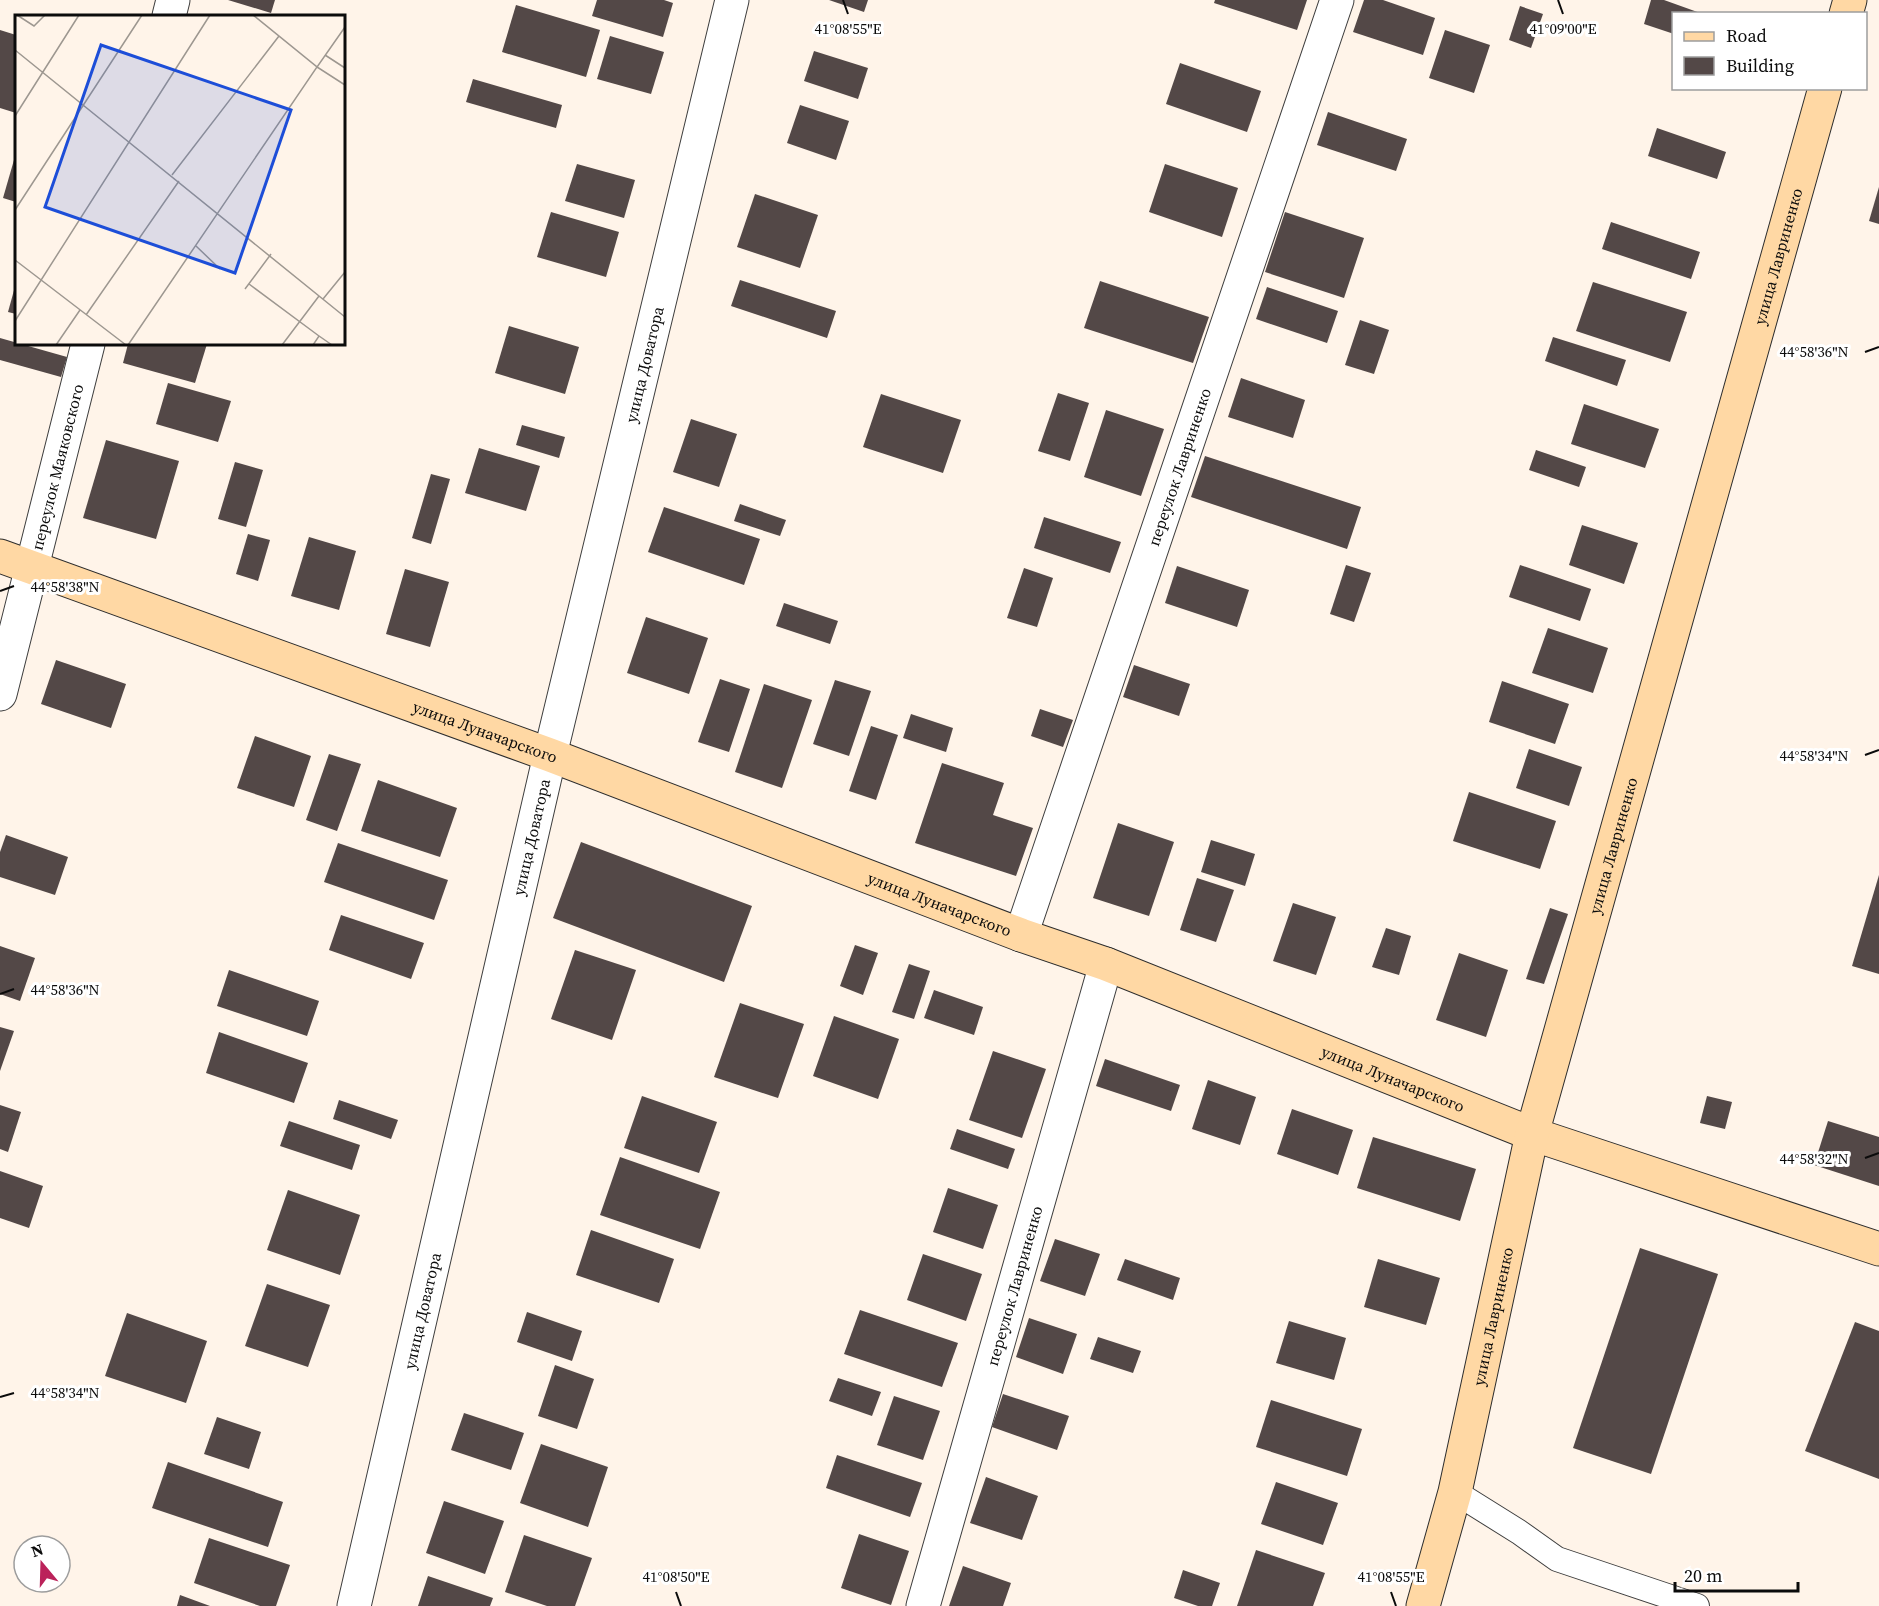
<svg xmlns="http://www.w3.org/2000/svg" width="1879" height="1606" font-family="'Source Serif 4',serif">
  <rect width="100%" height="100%" fill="#fff4e9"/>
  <g fill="#534847">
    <polygon points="228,0 275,0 271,13"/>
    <polygon points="597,0 664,0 673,3 663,37 592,16"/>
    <polygon points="829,0 868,0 864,12"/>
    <polygon points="1215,0 1307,0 1297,30 1214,3"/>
    <polygon points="1364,0 1383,0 1435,18 1423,55 1353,32"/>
    <polygon points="1651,0 1664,0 1703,14 1674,14 1674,34 1644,24"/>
    <polygon points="516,5 600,30 586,77 502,52"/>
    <polygon points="1520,6 1543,14 1531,48 1509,40"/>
    <polygon points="0,30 16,35 16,113 0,108"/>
    <polygon points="1445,30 1490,45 1474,93 1429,78"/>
    <polygon points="610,36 664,52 651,94 597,79"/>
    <polygon points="814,51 868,68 858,99 804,81"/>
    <polygon points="1180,63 1261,91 1247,132 1166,104"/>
    <polygon points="473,79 562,105 556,128 466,102"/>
    <polygon points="800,105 849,121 836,160 787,143"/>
    <polygon points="1328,112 1407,139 1396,171 1317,145"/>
    <polygon points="1657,128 1726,152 1717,179 1648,156"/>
    <polygon points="16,153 16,202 3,198"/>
    <polygon points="577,164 635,180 624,218 565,201"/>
    <polygon points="1165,164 1238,188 1222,237 1149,212"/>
    <polygon points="1879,187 1879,224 1869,221"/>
    <polygon points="755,194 818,215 800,268 737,247"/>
    <polygon points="551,212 619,232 606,277 537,257"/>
    <polygon points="1285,212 1364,238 1344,298 1265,272"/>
    <polygon points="1611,222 1700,252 1691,279 1602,249"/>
    <polygon points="740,280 836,311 827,338 731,306"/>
    <polygon points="1100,281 1209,317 1193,363 1084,328"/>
    <polygon points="1593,282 1687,312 1670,362 1576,331"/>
    <polygon points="16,283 16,314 8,312"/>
    <polygon points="1267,287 1338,311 1327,343 1256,319"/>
    <polygon points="1360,320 1389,330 1374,374 1345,365"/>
    <polygon points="509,326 579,347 565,394 495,373"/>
    <polygon points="1553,337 1626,360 1617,386 1545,361"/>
    <polygon points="0,338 67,357 61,377 0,360"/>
    <polygon points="128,344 207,344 195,383 123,363"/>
    <polygon points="1241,378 1305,400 1293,438 1228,417"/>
    <polygon points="168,383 231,401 218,442 156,424"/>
    <polygon points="1058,393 1089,403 1070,461 1038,451"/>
    <polygon points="881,394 961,420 943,473 863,447"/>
    <polygon points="1584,404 1659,429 1645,468 1571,444"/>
    <polygon points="1106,410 1164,429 1141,496 1084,477"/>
    <polygon points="691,419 737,434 719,487 673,472"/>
    <polygon points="522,425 565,437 559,458 516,445"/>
    <polygon points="106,440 179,461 156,539 83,518"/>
    <polygon points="479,448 540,466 526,511 465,493"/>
    <polygon points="1536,450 1586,467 1579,487 1529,470"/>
    <polygon points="1205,456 1361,507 1347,549 1191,497"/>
    <polygon points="235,462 263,470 246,527 218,519"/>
    <polygon points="431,474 450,479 431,544 412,538"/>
    <polygon points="740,504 786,520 780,536 734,521"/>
    <polygon points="664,507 760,539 744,585 648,552"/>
    <polygon points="1044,517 1121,542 1110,573 1034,548"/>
    <polygon points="1582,525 1638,543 1624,584 1569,565"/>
    <polygon points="248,534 270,540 258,581 236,574"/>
    <polygon points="309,537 356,551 339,610 291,596"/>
    <polygon points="1346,565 1371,573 1354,622 1330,614"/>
    <polygon points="1520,565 1591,589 1580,621 1509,597"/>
    <polygon points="1177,566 1249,590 1237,627 1165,603"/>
    <polygon points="1024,568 1053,578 1037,627 1007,618"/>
    <polygon points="405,569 449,582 430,647 386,634"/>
    <polygon points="784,603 838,621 830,644 776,626"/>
    <polygon points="646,617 708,638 689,694 627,673"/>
    <polygon points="1548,628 1608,648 1593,693 1532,673"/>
    <polygon points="56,660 126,684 111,728 41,704"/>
    <polygon points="1134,665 1190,684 1179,716 1123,697"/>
    <polygon points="720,679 750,689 729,752 698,742"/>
    <polygon points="835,680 871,691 849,756 813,744"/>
    <polygon points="1502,681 1569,704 1555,744 1489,722"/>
    <polygon points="764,684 812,700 782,788 735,772"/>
    <polygon points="1040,709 1073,720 1063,747 1031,736"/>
    <polygon points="911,714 953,728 946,752 903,738"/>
    <polygon points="871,726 898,735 876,800 849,791"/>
    <polygon points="255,736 311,756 294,807 237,788"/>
    <polygon points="1529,749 1582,767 1569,806 1516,788"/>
    <polygon points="329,754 361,764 337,831 306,820"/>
    <polygon points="942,763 1004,783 993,815 1033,828 1016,876 915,843"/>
    <polygon points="378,780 457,808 440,857 361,831"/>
    <polygon points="1469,792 1556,821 1540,869 1453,841"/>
    <polygon points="1118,823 1174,842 1149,916 1093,898"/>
    <polygon points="6,835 68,857 55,895 0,877 0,852"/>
    <polygon points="1211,840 1255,854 1245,886 1201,872"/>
    <polygon points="581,842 752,906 724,982 553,918"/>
    <polygon points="338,843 448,880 434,920 324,882"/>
    <polygon points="1879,875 1879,974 1852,966"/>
    <polygon points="1197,878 1234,890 1216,942 1180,930"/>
    <polygon points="1293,903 1336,917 1316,975 1273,961"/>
    <polygon points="1550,908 1568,914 1544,984 1526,979"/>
    <polygon points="341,915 424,943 411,979 329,950"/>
    <polygon points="1386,928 1411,936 1399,975 1372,967"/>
    <polygon points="855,945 878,953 863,995 840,986"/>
    <polygon points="0,946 35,958 20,1001 0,994"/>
    <polygon points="575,950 636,970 612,1040 551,1019"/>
    <polygon points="1459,953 1508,970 1486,1037 1436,1020"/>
    <polygon points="909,964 930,971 914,1019 892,1012"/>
    <polygon points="229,970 319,1001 307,1036 217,1006"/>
    <polygon points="934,990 983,1007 974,1035 924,1018"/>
    <polygon points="740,1003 804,1024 778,1098 714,1077"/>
    <polygon points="834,1016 899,1039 878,1099 813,1076"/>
    <polygon points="0,1027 14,1031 0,1071"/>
    <polygon points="219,1032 308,1063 294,1103 206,1073"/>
    <polygon points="993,1051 1046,1069 1022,1138 969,1120"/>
    <polygon points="1105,1059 1180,1085 1171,1111 1096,1086"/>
    <polygon points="1208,1080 1256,1097 1240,1145 1192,1129"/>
    <polygon points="642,1096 717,1122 699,1173 624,1148"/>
    <polygon points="1707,1096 1732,1102 1725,1129 1700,1123"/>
    <polygon points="339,1100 398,1120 391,1139 333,1119"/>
    <polygon points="0,1105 21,1112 8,1152 0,1149"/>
    <polygon points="1292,1109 1353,1130 1338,1175 1277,1154"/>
    <polygon points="289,1121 360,1145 352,1170 280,1146"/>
    <polygon points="1828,1121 1879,1137 1879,1186 1814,1165"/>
    <polygon points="957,1129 1015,1149 1008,1169 950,1149"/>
    <polygon points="1373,1137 1476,1169 1460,1221 1357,1188"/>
    <polygon points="620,1157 720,1192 700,1249 600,1215"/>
    <polygon points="0,1171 43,1186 29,1228 0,1218"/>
    <polygon points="948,1188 998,1205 983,1249 933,1232"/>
    <polygon points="288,1190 360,1215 340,1275 267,1250"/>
    <polygon points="591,1230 674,1259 659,1303 576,1275"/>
    <polygon points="1055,1239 1100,1254 1085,1296 1040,1281"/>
    <polygon points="1640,1248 1718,1274 1651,1474 1573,1448"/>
    <polygon points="923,1254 982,1274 966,1321 907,1300"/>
    <polygon points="1125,1259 1180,1278 1173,1300 1117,1280"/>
    <polygon points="1378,1259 1440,1278 1426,1325 1364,1307"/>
    <polygon points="267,1284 330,1305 308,1367 245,1346"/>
    <polygon points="860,1310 958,1343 942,1387 844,1354"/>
    <polygon points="527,1312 582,1331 572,1361 517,1342"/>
    <polygon points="127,1313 207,1341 186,1403 105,1376"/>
    <polygon points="1029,1318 1077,1334 1063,1374 1016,1357"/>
    <polygon points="1289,1321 1346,1338 1334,1380 1276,1363"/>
    <polygon points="1855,1322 1879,1331 1879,1479 1805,1451"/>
    <polygon points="1098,1337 1141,1351 1133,1373 1090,1359"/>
    <polygon points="555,1365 594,1379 577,1429 538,1416"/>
    <polygon points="838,1378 881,1392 872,1416 829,1401"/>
    <polygon points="1003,1394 1069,1416 1057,1450 992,1427"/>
    <polygon points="894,1396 940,1411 923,1460 877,1445"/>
    <polygon points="1271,1400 1362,1429 1347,1476 1256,1447"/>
    <polygon points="464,1413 524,1433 511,1470 451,1450"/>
    <polygon points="217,1417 261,1432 249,1469 204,1454"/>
    <polygon points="541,1444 608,1467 588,1527 520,1503"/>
    <polygon points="837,1455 922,1483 910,1517 826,1488"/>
    <polygon points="168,1462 283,1502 268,1547 152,1508"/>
    <polygon points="986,1477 1038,1496 1022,1540 970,1523"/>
    <polygon points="1276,1482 1338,1503 1323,1545 1261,1524"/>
    <polygon points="444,1501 504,1521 485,1574 426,1553"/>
    <polygon points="859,1534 909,1551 891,1605 841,1588"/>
    <polygon points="524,1535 592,1558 575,1606 547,1606 505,1592"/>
    <polygon points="209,1538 290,1565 276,1606 260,1606 194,1583"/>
    <polygon points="1256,1550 1325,1573 1313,1606 1237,1606"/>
    <polygon points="963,1566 1011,1583 1003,1606 949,1606"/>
    <polygon points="1183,1570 1220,1583 1212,1606 1198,1606 1174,1598"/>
    <polygon points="428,1576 493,1598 490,1606 418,1606"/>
    <polygon points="180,1595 210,1606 177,1606"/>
  </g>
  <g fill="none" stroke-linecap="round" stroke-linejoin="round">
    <g stroke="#3e3e3e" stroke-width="26">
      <polyline id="lane" points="1455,1492 1519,1532 1557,1559 1697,1606"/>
    </g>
    <g stroke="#3e3e3e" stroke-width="35">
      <g id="street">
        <polyline points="169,16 173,0"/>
        <path id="s1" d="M 0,694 L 88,344"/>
        <path id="s2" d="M 1021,935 L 1337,0"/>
        <path id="s3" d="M 354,1606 L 550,755 L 732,0"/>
        <path id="s4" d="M 923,1606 L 1106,964"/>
      </g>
    </g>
    <g stroke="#2d2d2d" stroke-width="35">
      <g id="secondary">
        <polyline points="1846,14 1850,0"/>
        <path id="s5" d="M 0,556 L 550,755 L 1021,935 L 1106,964 L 1532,1134 L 1879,1249"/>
        <path id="s6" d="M 1423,1606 L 1455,1492 L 1532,1134 L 1825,88"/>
      </g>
    </g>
    <use href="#lane" stroke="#fff" stroke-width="24"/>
    <use href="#street" stroke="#fff" stroke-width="33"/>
    <use href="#secondary" stroke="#ffd8a4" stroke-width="33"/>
  </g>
  <path fill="none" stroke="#0b0b0b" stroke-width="2" d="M 843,0 L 848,14M 1558,0 L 1563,14M 1865,352 L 1879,347M 0,591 L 14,586M 1865,755 L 1879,750M 0,994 L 14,989M 1865,1158 L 1879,1153M 0,1397 L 14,1393M 676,1592 L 681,1606M 1391,1592 L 1396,1606"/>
  <g text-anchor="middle" stroke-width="6" stroke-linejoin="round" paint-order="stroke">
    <g font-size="16" fill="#0b0b0b" stroke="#fff">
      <text dy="6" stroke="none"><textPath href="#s6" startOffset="1396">улица Лавриненко</textPath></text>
      <text dy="6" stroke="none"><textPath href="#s3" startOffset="1275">улица Доватора</textPath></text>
      <text dy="6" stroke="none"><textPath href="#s1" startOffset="234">переулок Маяковского</textPath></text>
      <text dy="6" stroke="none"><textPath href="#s2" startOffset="494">переулок Лавриненко</textPath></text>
      <text dy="6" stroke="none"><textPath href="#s5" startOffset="516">улица Луначарского</textPath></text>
      <text dy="6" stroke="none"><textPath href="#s3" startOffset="789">улица Доватора</textPath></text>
      <text dy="6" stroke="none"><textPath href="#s6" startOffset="784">улица Лавриненко</textPath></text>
      <text dy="6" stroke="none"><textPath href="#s5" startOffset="1002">улица Луначарского</textPath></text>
      <text dy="6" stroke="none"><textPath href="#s5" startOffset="1488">улица Луначарского</textPath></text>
      <text dy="6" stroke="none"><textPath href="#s4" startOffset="333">переулок Лавриненко</textPath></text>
      <text dy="6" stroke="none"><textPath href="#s3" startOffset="303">улица Доватора</textPath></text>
      <text dy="6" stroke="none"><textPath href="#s6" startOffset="298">улица Лавриненко</textPath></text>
    </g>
  </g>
  <g transform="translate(15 15)">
    <rect width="330" height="330" fill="#fff4e9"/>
    <path fill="none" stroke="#9d9790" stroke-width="1.5" d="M 2,0 L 19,11 L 30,0M 330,12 L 302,52 L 330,70M 0,35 L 330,302M 310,40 L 330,53M 0,101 L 64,0M 157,160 L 264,21M 0,195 L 127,0M 181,231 L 205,254M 0,245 L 111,330M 234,269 L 304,321M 230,274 L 256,239M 308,284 L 330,257M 71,300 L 164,166M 0,306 L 195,0M 41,330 L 65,295M 113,330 L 302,52 L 238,0M 267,330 L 304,281M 298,330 L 304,321 L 317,330"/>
    <path fill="#1d4ed8" fill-opacity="0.15" stroke="#1d4ed8" stroke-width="3" d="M 86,30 L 276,95 L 220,258 L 30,192 Z"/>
    <rect width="330" height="330" fill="none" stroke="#0b0b0b" stroke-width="3"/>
  </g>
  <g font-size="15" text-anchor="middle" fill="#0b0b0b" stroke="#fff" stroke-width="6" stroke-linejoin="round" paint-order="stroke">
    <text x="848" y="34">41°08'55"E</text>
    <text x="1563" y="34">41°09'00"E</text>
    <text x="1814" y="357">44°58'36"N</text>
    <text x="65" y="592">44°58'38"N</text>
    <text x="1814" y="761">44°58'34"N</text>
    <text x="65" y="995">44°58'36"N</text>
    <text x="1814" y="1164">44°58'32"N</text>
    <text x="65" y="1398">44°58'34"N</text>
    <text x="676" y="1582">41°08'50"E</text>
    <text x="1391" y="1582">41°08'55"E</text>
  </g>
  <rect x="1672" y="12" width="195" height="78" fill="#ffffff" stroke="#9d9d9d" stroke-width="1.5"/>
  <rect x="1684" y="32" width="30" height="9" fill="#ffd8a4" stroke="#9d9d9d" stroke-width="1.5"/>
  <text x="1726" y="42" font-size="18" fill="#0b0b0b">Road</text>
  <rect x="1684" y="57" width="30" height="18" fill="#534847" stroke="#9d9d9d" stroke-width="1.5"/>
  <text x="1726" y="72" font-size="18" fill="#0b0b0b">Building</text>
  <g transform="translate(42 1564) rotate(341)"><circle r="28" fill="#ffffff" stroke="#9d9d9d" stroke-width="1.5"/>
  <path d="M0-4.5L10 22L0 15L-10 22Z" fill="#bb225a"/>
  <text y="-9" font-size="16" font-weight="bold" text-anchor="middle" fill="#0b0b0b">N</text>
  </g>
  <path d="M1675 1582v9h123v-9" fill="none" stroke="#0b0b0b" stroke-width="3"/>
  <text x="1684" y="1582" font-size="18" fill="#0b0b0b" stroke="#ffffff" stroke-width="4.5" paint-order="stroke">20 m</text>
</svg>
